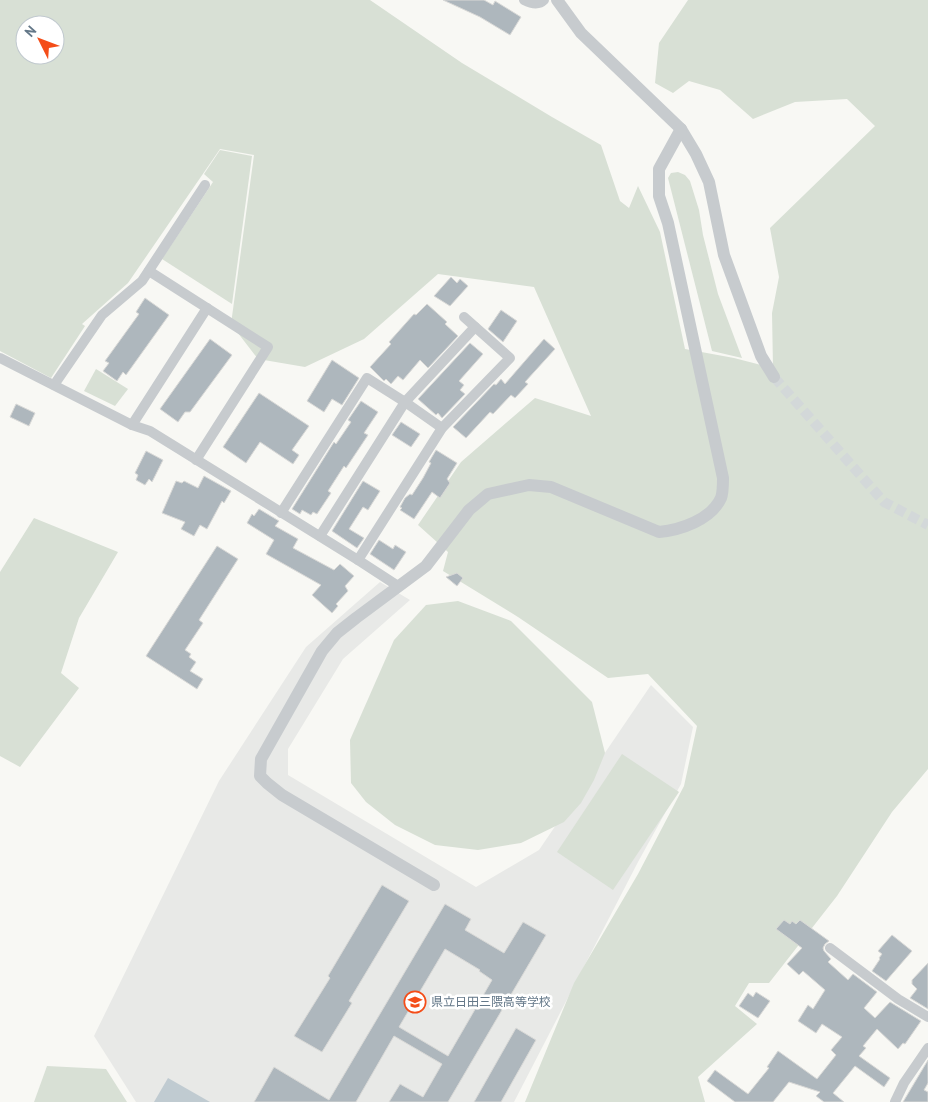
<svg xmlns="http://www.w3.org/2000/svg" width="928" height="1102" font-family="'PT Sans','Noto Sans JP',sans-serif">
  <rect width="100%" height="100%" fill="#f8f8f4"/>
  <polygon fill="#e8e9e7" points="380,582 410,600 343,659 288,749 288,775 476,887 539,850 651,685 693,727 681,784 638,862 514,1102 136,1102 94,1036 219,781 306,647"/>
  <g fill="#d8e0d5" fill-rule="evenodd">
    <path d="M 0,0 L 370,0 L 462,63 L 552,117 L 601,145 L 620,201 L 629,208 L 638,186 L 660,232 L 685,349 L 734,358 L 773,368 L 772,313 L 779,277 L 770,228 L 875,126 L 847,99 L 795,102 L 753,119 L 720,90 L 689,81 L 673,93 L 655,83 L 659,43 L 688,0 L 928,0 L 928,769 L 892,812 L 837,896 L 769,983 L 749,983 L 735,1006 L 757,1024 L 698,1077 L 705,1102 L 525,1102 L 574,983 L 638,874 L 684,786 L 697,726 L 648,674 L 608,678 L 518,617 L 443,571 L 448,552 L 418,525 L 461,462 L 535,398 L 591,416 L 534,287 L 438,274 L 364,339 L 305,367 L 258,359 L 231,324 L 254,155 L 220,149 L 128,283 L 82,324 L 85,326 L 51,378 L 0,351 ZM 25,25 L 55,25 L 55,55 L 25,55 Z"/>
    <polygon points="220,150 252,156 232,304 162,259 213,182 204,174"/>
    <polygon points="678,172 685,175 690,181 699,210 703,235 718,294 742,358 712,351 668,178 671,173"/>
    <polygon points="96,369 128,389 115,406 84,391"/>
    <polygon points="34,518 118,552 79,618 61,673 79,688 20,767 0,756 0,572"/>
    <polygon points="458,601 511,621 592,702 605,753 594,780 581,803 564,822 521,843 478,850 435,845 395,825 366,802 351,783 350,740 394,640 426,605"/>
    <polygon points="622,754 679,792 613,890 557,852"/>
    <polygon points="47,1066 106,1069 127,1102 34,1102"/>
  </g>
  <polygon fill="#c0cbd1" points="168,1078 210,1102 154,1102"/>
  <g fill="#aeb7bd" stroke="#d9d9d7" fill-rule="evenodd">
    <polygon points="443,0 484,0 493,5 495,1 521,17 510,35 480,17"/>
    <polygon points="451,277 457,283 460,279 468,286 450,306 434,296"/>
    <polygon points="145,298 169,315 126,375 123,372 117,381 103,371 109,363 105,361 139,314 136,312"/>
    <polygon points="427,304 447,322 445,324 458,336 428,368 420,360 403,380 398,376 391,384 386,379 384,381 370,367 391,344 389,342 414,314 416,315"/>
    <polygon points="501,310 517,321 503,342 488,329"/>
    <polygon points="210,339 232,355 190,412 185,412 178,422 160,409"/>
    <polygon points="544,339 555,349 525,382 528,384 515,398 511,395 493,414 490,412 466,438 453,427 494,384 496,385 501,379 505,384"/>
    <polygon points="470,343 483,354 459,381 464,385 460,390 465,394 442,418 438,413 436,415 418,399"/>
    <polygon points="332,360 359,378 342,405 332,399 324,412 307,401"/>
    <polygon points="259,393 309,426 292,450 299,455 293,464 260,442 246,463 223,447"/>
    <polygon points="361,401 378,412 364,433 368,435 346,468 344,466 328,491 331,493 317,514 313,512 311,515 302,510 300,514 292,509 334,442 336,444 351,422 348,420"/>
    <polygon points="16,404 35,413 29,426 10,417"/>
    <polygon points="401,422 420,434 411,447 392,435"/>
    <polygon points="436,450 457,463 447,479 450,483 440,498 432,492 414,519 400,510 402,508 400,507 405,498 410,494 412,495 423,478 431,463 429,462"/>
    <polygon points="146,451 163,460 152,482 149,479 145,485 136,480 138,475 135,473"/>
    <polygon points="204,476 231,491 224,503 222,501 207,529 200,525 194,536 181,529 185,522 162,513 176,481 182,483 184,481 198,488"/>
    <polygon points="363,481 380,491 368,510 363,507 349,529 364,538 357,548 332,531"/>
    <polygon points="259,509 279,521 275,526 298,539 293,548 334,570 340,564 354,576 345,586 348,591 336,604 338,606 332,613 312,595 321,585 266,554 274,540 247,523 252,514 254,516"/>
    <polygon points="379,540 393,549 395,545 406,552 394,570 370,554"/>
    <polygon points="217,546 238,559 199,620 203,623 185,650 191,654 189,657 196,662 190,671 203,679 197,689 146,656"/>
    <polygon points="457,573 463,578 457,586 446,577"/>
    <polygon points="382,885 409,901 349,1001 352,1003 322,1052 294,1036 330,978 328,976"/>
    <path d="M 445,904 L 471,919 L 465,930 L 504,953 L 523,922 L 546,935 L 448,1102 L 389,1102 L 400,1084 L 423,1097 L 442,1064 L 394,1036 L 356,1102 L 254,1102 L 274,1067 L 329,1100 ZM 445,949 L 480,970 L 479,971 L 492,980 L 448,1056 L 399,1027 Z"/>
    <polygon points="784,920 790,924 792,921 796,924 800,920 829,941 825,944 823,948 824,951 831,959 828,962 848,980 853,974 877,992 864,1008 875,1018 890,1002 921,1021 905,1044 903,1043 898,1049 877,1029 863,1046 866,1048 859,1056 890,1078 884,1087 855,1066 833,1093 844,1102 824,1102 816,1096 820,1092 789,1082 773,1102 735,1102 707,1081 715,1070 748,1094 769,1068 767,1067 778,1051 817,1079 836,1055 831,1050 842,1037 822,1024 816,1033 798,1021 808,1005 813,1009 825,990 803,971 799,975 787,964 802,948 776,929"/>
    <polygon points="892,935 912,951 886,981 872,971 880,959 879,958 882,954 878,951"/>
    <polygon points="928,963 928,1009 910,998 917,989 912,984 912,980"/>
    <polygon points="756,992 770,1001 758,1018 739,1006 748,993 753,997"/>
    <polygon points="516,1028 536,1040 501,1102 474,1102"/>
    <polygon points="928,1060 928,1083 924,1090 928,1092 928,1102 903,1102"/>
  </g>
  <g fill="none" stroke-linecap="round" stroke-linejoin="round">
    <polyline stroke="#d3d8d9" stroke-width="10" stroke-dasharray="10 5" stroke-linecap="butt" points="774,377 884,502 928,525"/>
    <g stroke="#c7cbce" stroke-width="10">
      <path d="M 524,0 C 530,3 538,6 544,0"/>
      <polyline points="149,271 268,347 196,460"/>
      <polyline points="0,358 132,425 150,431 358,560 398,586"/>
      <polyline points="54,385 102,315 142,281 205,185"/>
      <polyline points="132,425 207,308"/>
      <polyline points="281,513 367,378 405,402 442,428"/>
      <polyline points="320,536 405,402 475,327"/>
      <polyline points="358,560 442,428 510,358 464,317"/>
      <polyline points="830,948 898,999 928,1017"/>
      <polyline points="895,1102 904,1083 928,1048"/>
    </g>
    <g stroke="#c7cbce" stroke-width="12">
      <polyline points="557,0 581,33 681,129 696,154 709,182 724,255 761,356 774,377"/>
      <path d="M 434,885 L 282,795 L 267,783 L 260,776 L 261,759 L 322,651 L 337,633 L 356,618 L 426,566 L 469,510 L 488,494 L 529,485 L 551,487 L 659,532 C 680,530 711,520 721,498 C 723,493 723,484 723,478 L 668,223 L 659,196 L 659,169 L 681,129"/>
    </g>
  </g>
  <defs>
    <g id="school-ring" transform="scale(1.125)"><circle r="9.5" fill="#fff" stroke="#f44d18" stroke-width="1.5"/><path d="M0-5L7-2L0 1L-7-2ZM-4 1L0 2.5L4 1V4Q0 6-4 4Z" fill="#f44d18"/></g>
  </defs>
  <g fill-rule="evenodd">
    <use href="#school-ring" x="415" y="1002"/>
  </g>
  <g text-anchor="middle" stroke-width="5" stroke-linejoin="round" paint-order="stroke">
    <g font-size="12" fill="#637788" stroke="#fff" text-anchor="start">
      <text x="431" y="1006">県立日田三隈高等学校</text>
    </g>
  </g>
  <g transform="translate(40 40) rotate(312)"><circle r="24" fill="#ffffff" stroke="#c1c9cf"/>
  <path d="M0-4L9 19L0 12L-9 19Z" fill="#f44d18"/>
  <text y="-8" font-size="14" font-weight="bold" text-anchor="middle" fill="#637788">N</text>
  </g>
</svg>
